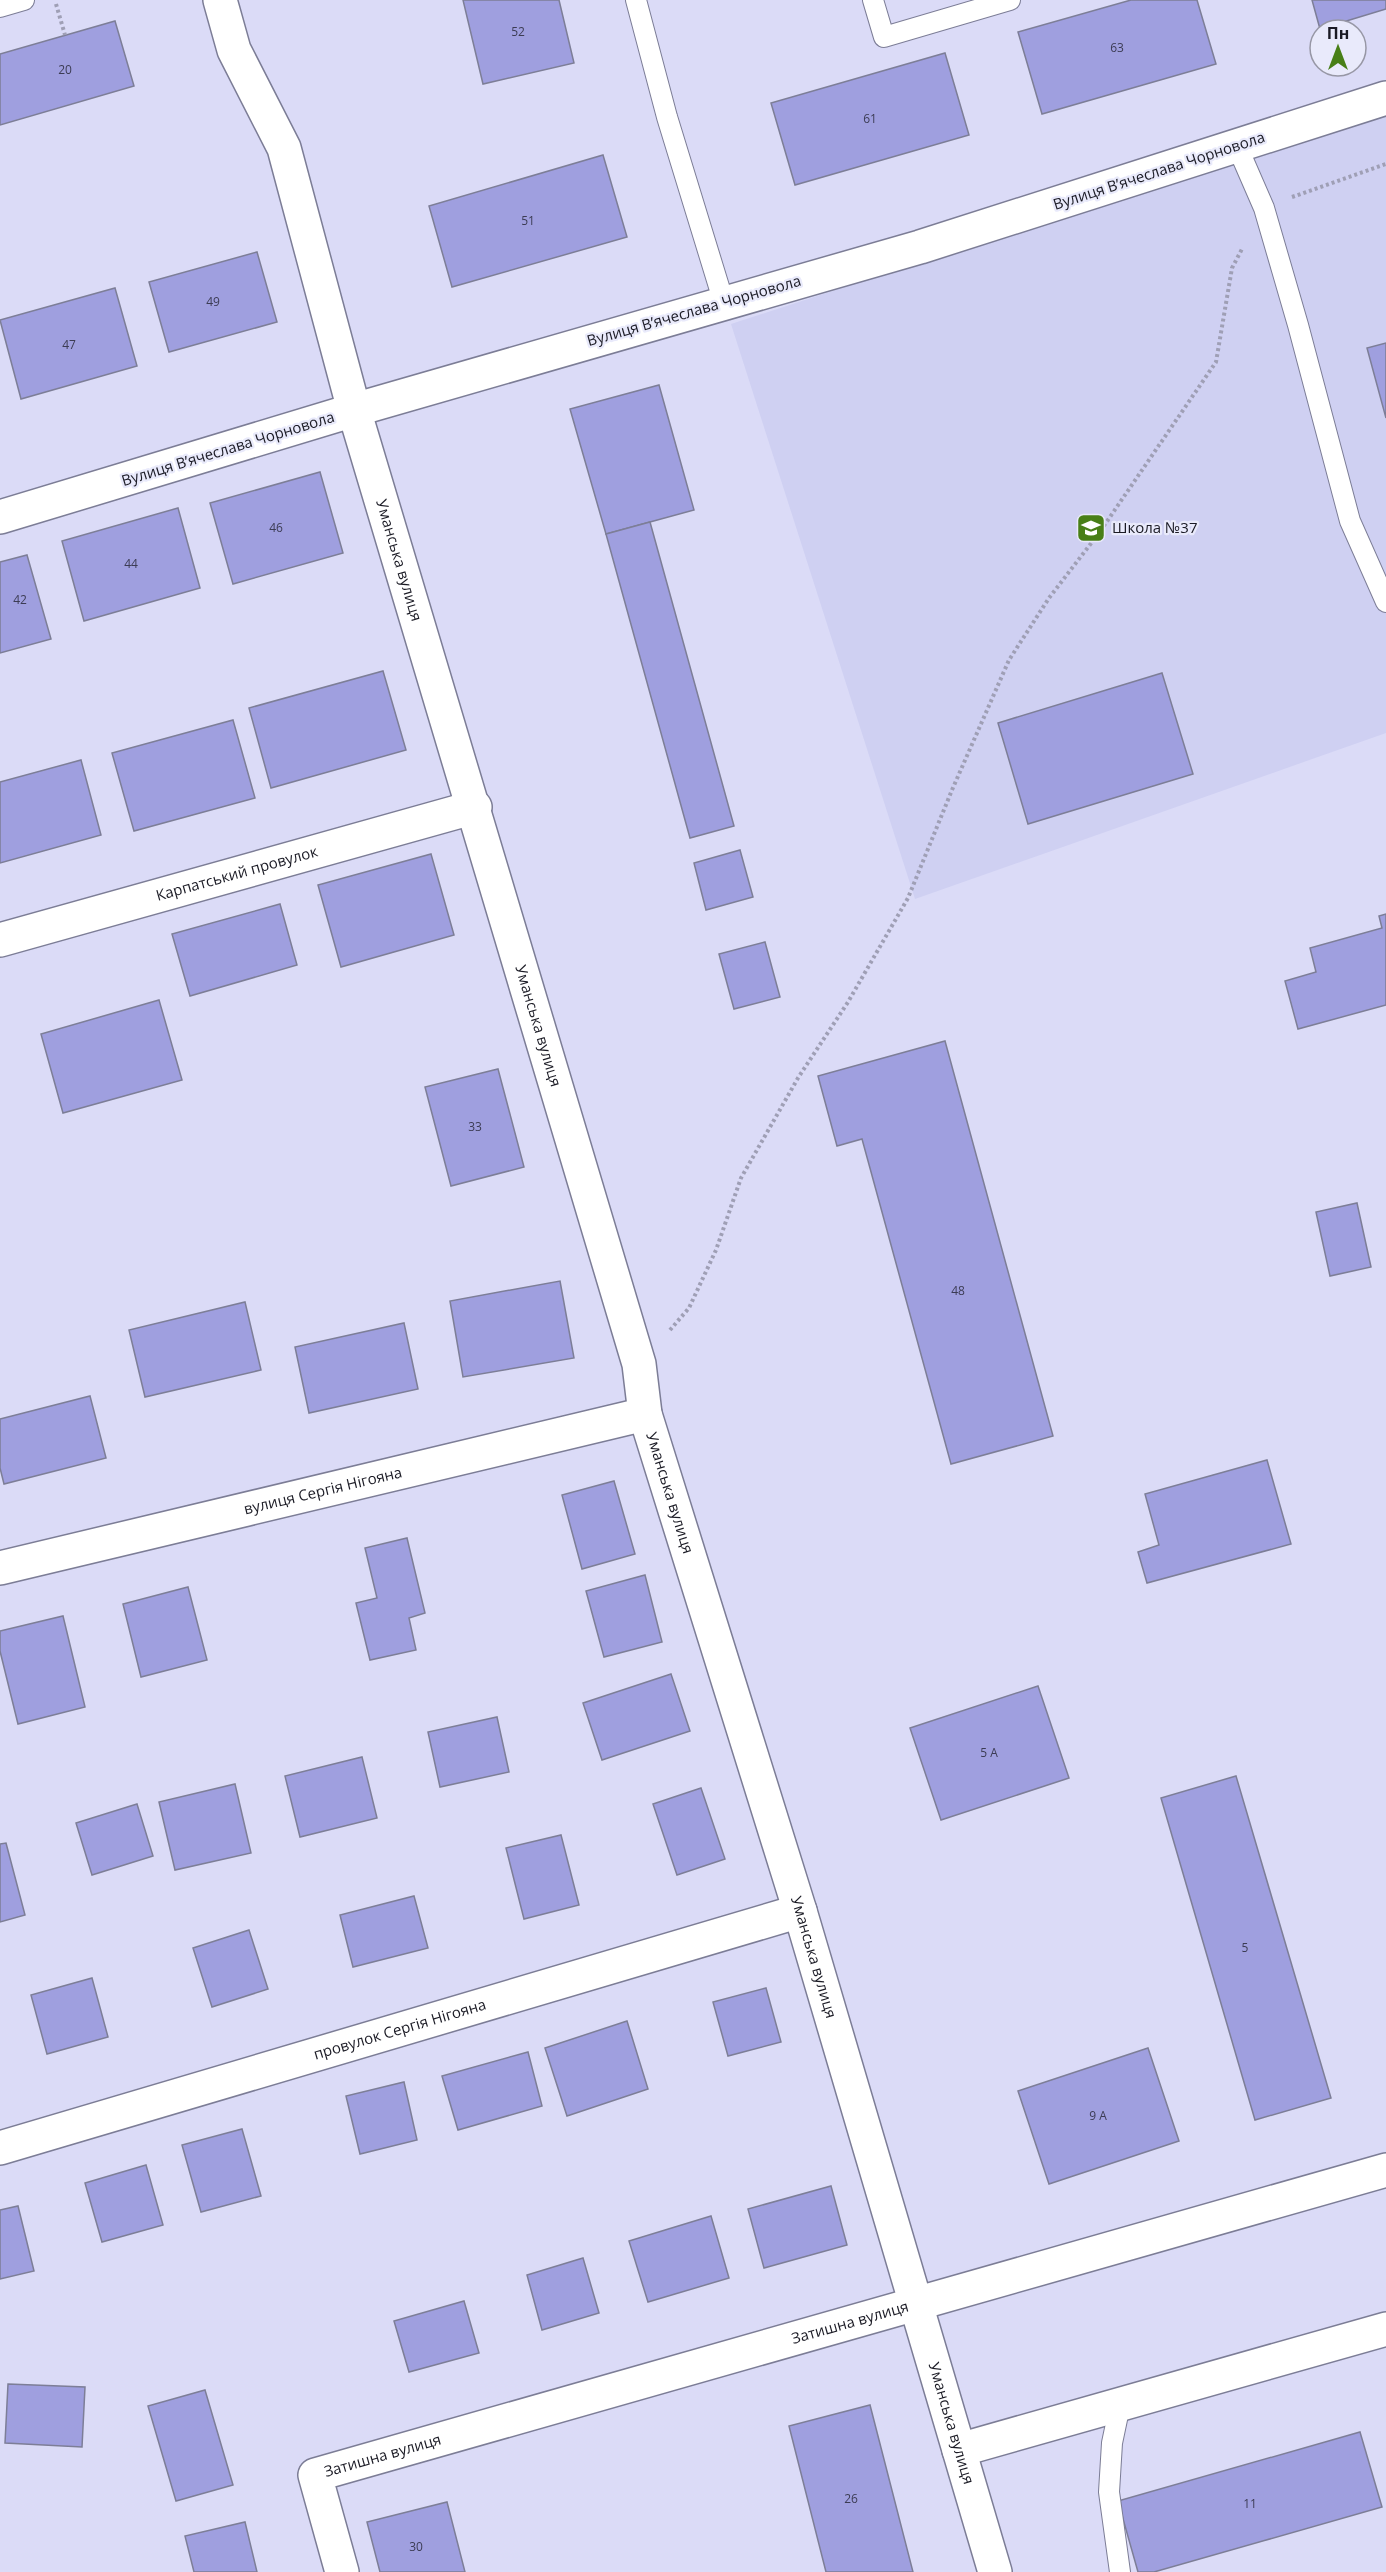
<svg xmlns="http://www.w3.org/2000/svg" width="1386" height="2572" font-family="'Open Sans',sans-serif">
  <rect width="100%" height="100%" fill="#dbdbf7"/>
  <polygon fill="#cfd0f2" points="1386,111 1386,733 915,899 731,324"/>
  <g fill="#9f9fdf" stroke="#7d7e97" stroke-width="1.5">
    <polygon points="463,0 559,0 574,63 483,84"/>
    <polygon points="1131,0 1197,0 1216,64 1042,114 1018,32"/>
    <polygon points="1312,0 1386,0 1386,9 1320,29"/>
    <polygon points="115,21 134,86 0,125 0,54"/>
    <polygon points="945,53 969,135 795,185 771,103"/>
    <polygon points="603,155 627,237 452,287 429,206"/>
    <polygon points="257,252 277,322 169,352 149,282"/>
    <polygon points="115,288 137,366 21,399 0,320"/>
    <polygon points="1386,343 1386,418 1367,348"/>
    <polygon points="659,385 694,510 606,534 570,409"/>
    <polygon points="320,472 343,553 233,584 210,503"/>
    <polygon points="178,508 200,588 84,621 62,541"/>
    <polygon points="650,522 734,826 690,838 606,534"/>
    <polygon points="27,555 51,639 0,653 0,562"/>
    <polygon points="383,671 406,750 271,788 249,708"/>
    <polygon points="1162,673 1193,774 1028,824 998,723"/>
    <polygon points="233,720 255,798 134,831 112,753"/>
    <polygon points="81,760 101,835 0,863 0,782"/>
    <polygon points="740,850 753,897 706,910 694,863"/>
    <polygon points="431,854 454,935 341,967 318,885"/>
    <polygon points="280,904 297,965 190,996 172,934"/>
    <polygon points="1386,914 1386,1005 1298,1029 1285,981 1316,972 1310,948 1382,928 1379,916"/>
    <polygon points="765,942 780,997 734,1009 719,954"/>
    <polygon points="159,1000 182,1080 63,1113 41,1034"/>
    <polygon points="945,1041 1053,1436 951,1464 862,1139 837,1146 818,1076"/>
    <polygon points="498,1069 524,1167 451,1186 425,1087"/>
    <polygon points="1357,1203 1371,1267 1330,1276 1316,1212"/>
    <polygon points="560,1281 574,1358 463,1377 450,1301"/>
    <polygon points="245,1302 261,1370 145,1397 129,1330"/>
    <polygon points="404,1323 418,1389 309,1413 295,1347"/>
    <polygon points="90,1396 106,1458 4,1484 0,1468 0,1419"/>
    <polygon points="1267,1460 1291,1544 1147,1583 1138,1552 1159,1545 1145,1494"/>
    <polygon points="614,1481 635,1554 582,1569 562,1495"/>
    <polygon points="407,1538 425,1613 409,1618 416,1650 370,1660 356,1603 377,1598 365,1548"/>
    <polygon points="645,1575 662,1642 604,1657 586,1591"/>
    <polygon points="188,1587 207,1660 141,1677 123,1604"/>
    <polygon points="63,1616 85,1707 18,1724 0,1651 0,1631"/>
    <polygon points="671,1674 690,1731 602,1760 583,1703"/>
    <polygon points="1038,1686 1069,1778 941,1820 910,1728"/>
    <polygon points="497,1717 509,1772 440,1787 428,1732"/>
    <polygon points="362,1757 377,1818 300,1837 285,1776"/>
    <polygon points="1236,1776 1331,2098 1255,2120 1161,1798"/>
    <polygon points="235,1784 251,1853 175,1870 159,1802"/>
    <polygon points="701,1788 725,1859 677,1875 653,1804"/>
    <polygon points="137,1804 153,1856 92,1875 76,1823"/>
    <polygon points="561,1835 579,1905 524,1919 506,1848"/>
    <polygon points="6,1843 25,1915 0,1922 0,1844"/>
    <polygon points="414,1896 428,1948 353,1967 340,1915"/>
    <polygon points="249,1930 268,1989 212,2007 193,1948"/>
    <polygon points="92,1978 108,2037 47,2054 31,1995"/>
    <polygon points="766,1988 781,2042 728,2056 713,2002"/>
    <polygon points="627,2021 648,2089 567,2116 545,2048"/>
    <polygon points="1148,2048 1179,2141 1049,2184 1018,2091"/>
    <polygon points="528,2052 542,2106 458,2130 442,2076"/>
    <polygon points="404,2082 417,2140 360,2154 346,2096"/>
    <polygon points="242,2129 261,2196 201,2212 182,2145"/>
    <polygon points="146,2165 163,2225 102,2242 85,2183"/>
    <polygon points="831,2186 847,2245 764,2268 748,2209"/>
    <polygon points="18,2206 34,2271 0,2279 0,2210"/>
    <polygon points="711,2216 729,2278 648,2302 629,2241"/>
    <polygon points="583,2258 599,2313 542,2330 527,2275"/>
    <polygon points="464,2301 479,2353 409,2372 394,2321"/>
    <polygon points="8,2384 85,2387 82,2447 5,2443"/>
    <polygon points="205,2390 233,2485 176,2501 148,2406"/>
    <polygon points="870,2405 913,2572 826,2572 789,2426"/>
    <polygon points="1360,2432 1382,2507 1154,2572 1138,2572 1118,2501"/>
    <polygon points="447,2502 465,2572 380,2572 367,2522"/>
    <polygon points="245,2522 257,2572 194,2572 185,2536"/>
  </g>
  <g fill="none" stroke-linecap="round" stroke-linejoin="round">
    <g stroke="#7c7d96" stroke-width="22">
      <g id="lane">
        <polyline points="636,0 667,117 724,303"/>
        <polyline points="873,0 884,37 1010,0"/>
        <polyline points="0,7 24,0"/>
        <polyline points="1237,146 1264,208 1298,325 1350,521 1386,602"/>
        <polyline points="1120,2572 1109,2492 1112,2443 1120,2405"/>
      </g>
    </g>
    <g stroke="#7c7d96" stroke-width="36">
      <g id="street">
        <path id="s1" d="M 220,0 L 234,50 L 284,148 L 354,410 L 639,1364 L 645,1414 L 800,1911 L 995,2572"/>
        <path id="s2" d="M 0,940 L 475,807"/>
        <path id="s3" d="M 0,1568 L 645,1414"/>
        <path id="s4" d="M 0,2148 L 800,1911"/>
        <polyline points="959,2450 1386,2329"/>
        <path id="s5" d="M 342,2572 L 315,2475 L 1386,2170"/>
      </g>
    </g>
    <g stroke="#7c7d96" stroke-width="36">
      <polyline id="secondary" points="0,517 354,410 920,247 1386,98"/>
    </g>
    <g stroke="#9f9fb5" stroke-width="4" stroke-dasharray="3 3" stroke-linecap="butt">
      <polyline points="56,4 65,35"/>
      <polyline points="1292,197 1386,164"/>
      <polyline points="670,1330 689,1308 716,1250 741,1178 798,1078 848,1002 908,898 952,790 1009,660 1049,598 1099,533 1216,362 1232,268 1242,249"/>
    </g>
    <use href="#lane" stroke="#fff" stroke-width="20"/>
    <use href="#street" stroke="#fff" stroke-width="33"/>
    <use href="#secondary" stroke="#fff" stroke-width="33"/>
  </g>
  <defs>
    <g id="school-square" transform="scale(1.5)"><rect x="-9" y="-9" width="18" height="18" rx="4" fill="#487f17" stroke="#e9eafb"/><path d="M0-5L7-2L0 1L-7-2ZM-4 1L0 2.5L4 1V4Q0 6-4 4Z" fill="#fff"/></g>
  </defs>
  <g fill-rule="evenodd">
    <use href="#school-square" x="1091" y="528"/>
  </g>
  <g text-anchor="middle" stroke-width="4.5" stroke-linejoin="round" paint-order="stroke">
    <g font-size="12" fill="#3c3c54">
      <text x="518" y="36">52</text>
      <text x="1117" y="52">63</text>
      <text x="65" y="74">20</text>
      <text x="870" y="123">61</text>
      <text x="528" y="225">51</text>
      <text x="213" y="306">49</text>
      <text x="69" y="349">47</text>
      <text x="276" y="532">46</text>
      <text x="131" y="568">44</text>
      <text x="20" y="604">42</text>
      <text x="475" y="1131">33</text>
      <text x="958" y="1295">48</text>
      <text x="989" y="1757">5 А</text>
      <text x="1245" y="1952">5</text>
      <text x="1098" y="2120">9 А</text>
      <text x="851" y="2503">26</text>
      <text x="1250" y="2508">11</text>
      <text x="416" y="2551">30</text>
    </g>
    <g font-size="15" fill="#1b1b25" stroke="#e9eafb">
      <text transform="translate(1159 171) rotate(-18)" y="5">Вулиця Вʼячеслава Чорновола</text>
      <text transform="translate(694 311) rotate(-16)" y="5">Вулиця Вʼячеслава Чорновола</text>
      <text transform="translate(228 449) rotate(-17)" y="5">Вулиця Вʼячеслава Чорновола</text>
      <text dy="5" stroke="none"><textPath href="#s1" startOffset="590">Уманська вулиця</textPath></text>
      <text dy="5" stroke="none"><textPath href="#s2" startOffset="246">Карпатський провулок</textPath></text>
      <text dy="5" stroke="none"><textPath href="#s1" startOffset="1076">Уманська вулиця</textPath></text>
      <text dy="5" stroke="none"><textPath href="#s3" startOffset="332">вулиця Сергія Нігояна</textPath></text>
      <text dy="5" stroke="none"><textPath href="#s1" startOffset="1562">Уманська вулиця</textPath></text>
      <text dy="5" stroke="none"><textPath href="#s1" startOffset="2048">Уманська вулиця</textPath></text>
      <text dy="5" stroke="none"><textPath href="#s4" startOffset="417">провулок Сергія Нігояна</textPath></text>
      <text dy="5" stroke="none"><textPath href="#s5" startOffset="657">Затишна вулиця</textPath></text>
      <text dy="5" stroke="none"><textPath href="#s1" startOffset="2534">Уманська вулиця</textPath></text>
      <text dy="5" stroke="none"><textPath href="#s5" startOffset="171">Затишна вулиця</textPath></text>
    </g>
    <g font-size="15" fill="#1b1b25" stroke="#e9eafb" text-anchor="start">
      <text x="1112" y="533">Школа №37</text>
    </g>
  </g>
  <g transform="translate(1338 48)"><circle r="28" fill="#e9eafb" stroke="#9797a5" stroke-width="1.5"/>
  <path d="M0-4.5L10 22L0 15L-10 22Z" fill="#487f17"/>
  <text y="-9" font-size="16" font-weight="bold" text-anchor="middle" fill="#1b1b25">Пн</text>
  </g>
</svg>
